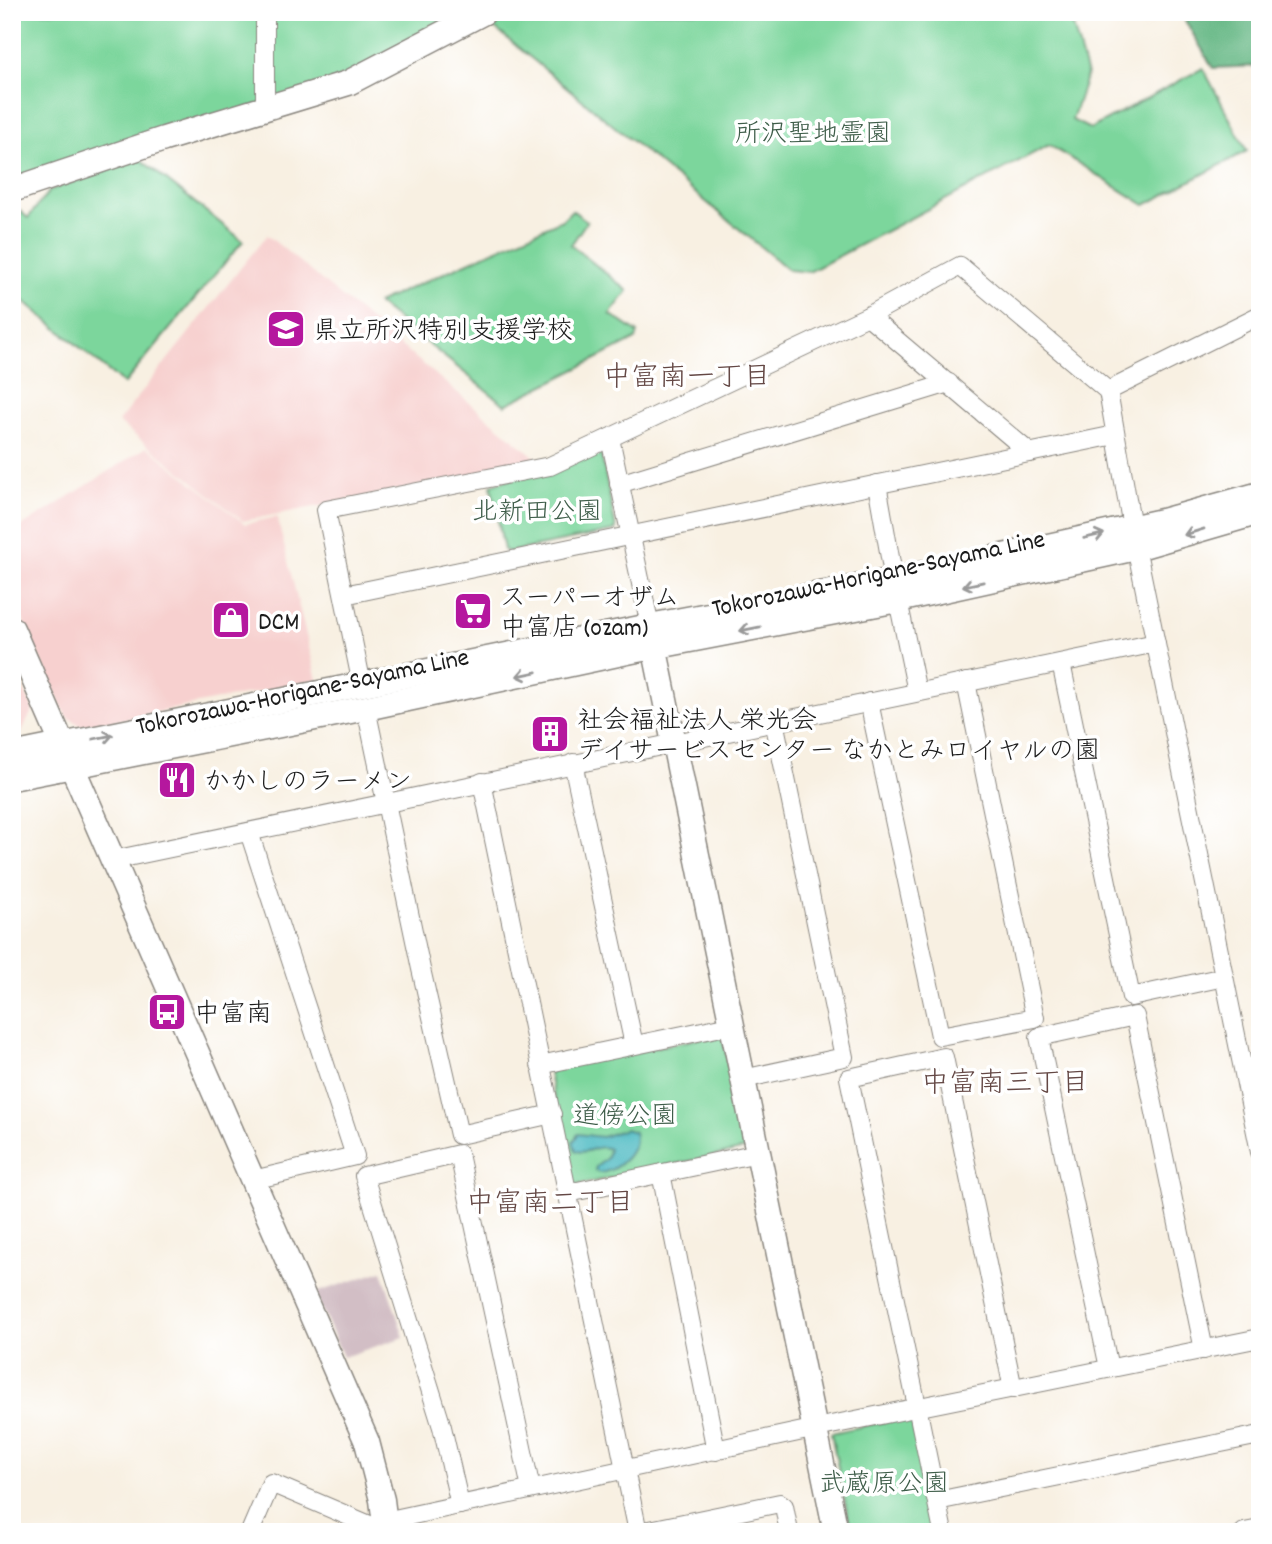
<svg xmlns="http://www.w3.org/2000/svg" width="1272" height="1544" font-family="Dekko,'Klee One',sans-serif">
  <rect width="100%" height="100%" fill="#fff"/>
  <filter id="ink" filterUnits="userSpaceOnUse"><feTurbulence type="fractalNoise" baseFrequency=".0143" numOctaves="2"/><feDisplacementMap in="SourceGraphic" scale="14" xChannelSelector="R" yChannelSelector="G"/><feConvolveMatrix kernelMatrix="1 2 1 2 8 2 1 2 1" color-interpolation-filters="sRGB"/></filter>
  <filter id="wash" filterUnits="userSpaceOnUse"><feTurbulence type="fractalNoise" baseFrequency=".00686" numOctaves="4" result="noise"/><feDisplacementMap in="SourceGraphic" scale="28" xChannelSelector="R" yChannelSelector="G"/><feGaussianBlur stdDeviation="1.57" result="paint"/><feColorMatrix in="noise" values="0 0 0 0 0 0 0 0 0 0 0 0 0 0 0 0 0 1.4 0 .05"/><feComposite in="paint" operator="in"/></filter>
  <g filter="url(#wash)">
    <rect width="100%" height="100%" fill="#f8f0e2"/>
    <g fill="#f7d0cf">
      <polygon points="267,235 535,457 536,463 243,521 118,422"/>
      <polygon points="147,447 245,524 277,517 317,680 83,727 66,716 12,596 12,533"/>
      <polygon points="12,667 33,709 19,737 12,740"/>
    </g>
    <polygon fill="#d2bec5" points="382,1271 404,1337 343,1357 315,1293"/>
    <g fill="#7cd69c" stroke="#4c795c" stroke-width="2">
      <polygon points="12,12 470,12 362,73 12,181"/>
      <polygon points="475,12 1069,12 1087,75 1072,120 1090,129 1203,68 1247,151 1145,205 1049,145 809,272 789,270"/>
      <polygon points="140,159 243,241 124,384 12,291 12,221 20,211 28,218 50,190"/>
      <polygon points="572,210 587,221 571,245 628,291 610,314 638,333 636,339 505,405 377,303 562,220"/>
      <polygon points="596,450 601,453 616,529 614,531 509,552 504,550 491,485"/>
      <polygon points="722,1034 746,1149 578,1185 572,1182 549,1074 552,1068"/>
      <polygon points="911,1416 937,1532 851,1532 831,1433"/>
    </g>
    <polygon fill="#65b784" stroke="#406a50" stroke-width="2" points="1180,12 1260,12 1260,66 1213,68"/>
    <path fill="#4bbac2" stroke="#346b6f" stroke-width="2" d="M 625,1129 L 634,1132 C 639,1152 617,1171 599,1173 L 595,1170 L 596,1167 L 607,1158 L 609,1149 C 597,1143 589,1155 576,1151 L 573,1142 L 578,1134 L 602,1137 Z"/>
  </g>
  <g filter="url(#ink)">
    <g fill="none" stroke-linecap="round" stroke-linejoin="round">
      <g stroke="#8a867f" stroke-width="20">
        <g id="street">
          <polyline points="265,109 265,12"/>
          <polyline points="868,316 1030,453"/>
          <polyline points="1108,391 1260,315"/>
          <polyline points="610,438 650,626"/>
          <polyline points="619,484 949,383"/>
          <polyline points="877,484 894,580"/>
          <polyline points="344,595 1115,435"/>
          <polyline points="898,600 917,692"/>
          <polyline points="1061,663 1131,997 1224,977"/>
          <polyline points="362,685 326,510 550,466 868,316 960,266 1108,391 1132,527 1260,1152"/>
          <polyline points="869,702 940,1036 1035,1018 966,682"/>
          <polyline points="366,708 421,969 459,1135 552,1114"/>
          <polyline points="573,763 634,1045"/>
          <polyline points="482,782 638,1532"/>
          <polyline points="249,832 355,1156 253,1180"/>
          <polyline points="113,860 1156,643"/>
          <polyline points="540,1065 731,1025"/>
          <polyline points="743,1079 844,1057 774,721"/>
          <polyline points="661,1173 716,1451"/>
          <polyline points="568,1193 758,1153"/>
          <polyline points="1109,1368 1039,1037 1135,1016 1204,1350"/>
          <polyline points="937,1501 1260,1435"/>
          <polyline points="460,1505 442,1427 364,1176 459,1154 531,1489"/>
          <polyline points="385,1521 826,1426 1260,1338"/>
          <polyline points="250,1532 271,1483 386,1532"/>
          <polyline points="640,1532 780,1503 784,1506 789,1532"/>
          <polyline points="943,1532 849,1078 944,1057 1013,1389"/>
          <polyline points="1244,1532 1260,1529"/>
        </g>
      </g>
      <g stroke="#8a867f" stroke-width="27">
        <g id="secondary">
          <polyline points="12,190 164,139 348,83 484,12"/>
          <polyline points="12,629 367,1442 382,1500 386,1532"/>
          <polyline points="651,631 836,1532"/>
          <polyline points="12,755 650,626 894,580 1162,521 1260,494"/>
          <polyline points="12,778 366,708 632,651 898,600 1136,548 1260,512"/>
        </g>
      </g>
      <use href="#street" stroke="#fff" stroke-width="18"/>
      <use href="#secondary" stroke="#fff" stroke-width="24"/>
    </g>
    <defs><path id="oneway-shaft" d="M-6 0H5M1.5-3L5.5 0L1.5 3" fill="none" stroke-width="1.6" stroke-linecap="round" stroke-linejoin="round" transform="scale(1.75)"/></defs>
    <g stroke="#999">
      <use href="#oneway-shaft" transform="translate(1194 532) rotate(163)"/>
      <use href="#oneway-shaft" transform="translate(1094 536) rotate(-13)"/>
      <use href="#oneway-shaft" transform="translate(973 584) rotate(168)"/>
      <use href="#oneway-shaft" transform="translate(750 629) rotate(169)"/>
      <use href="#oneway-shaft" transform="translate(527 674) rotate(168)"/>
      <use href="#oneway-shaft" transform="translate(103 737) rotate(-11)"/>
    </g>
  </g>
  <defs>
    <g id="school-square" transform="scale(2.0125)"><rect x="-9" y="-9" width="18" height="18" rx="4" fill="#b5179e" stroke="#fff"/><path d="M0-5L7-2L0 1L-7-2ZM-4 1L0 2.5L4 1V4Q0 6-4 4Z" fill="#fff"/></g>
    <g id="supermarket-square" transform="scale(2.0125)"><rect x="-9" y="-9" width="18" height="18" rx="4" fill="#b5179e" stroke="#fff"/><path d="M-6-5.5h2.5l.6 2H6L4.5 2H-2.5L-4.4-4H-6ZM-1.5 3.2a1.3 1.3 0 1 0 .1 0ZM3 3.2a1.3 1.3 0 1 0 .1 0Z" fill="#fff"/></g>
    <g id="shop-square" transform="scale(2.0125)"><rect x="-9" y="-9" width="18" height="18" rx="4" fill="#b5179e" stroke="#fff"/><path d="M-5-2.5h2.3a2.7 3.5 0 0 1 5.4 0H5L5.5 6h-11ZM-1.5-2.5h3a1.5 2.3 0 0 0-3 0Z" fill="#fff"/></g>
    <g id="building-square" transform="scale(2.0125)"><rect x="-9" y="-9" width="18" height="18" rx="4" fill="#b5179e" stroke="#fff"/><path d="M-4-6H4V6H1V3H-1V6H-4ZM-2.5-4.3h1.7v1.8h-1.7ZM.8-4.3h1.7v1.8H.8ZM-2.5-1h1.7V.8h-1.7ZM.8-1h1.7V.8H.8Z" fill="#fff"/></g>
    <g id="restaurant-square" transform="scale(2.0125)"><rect x="-9" y="-9" width="18" height="18" rx="4" fill="#b5179e" stroke="#fff"/><path d="M-5-6h1v4h1v-4h1v4h1v-4h1v5L-1.5 .5V6h-2V.5L-5-1ZM5-6V6H3V1.5H1.5Q1.5-4 5-6Z" fill="#fff"/></g>
    <g id="bus-square" transform="scale(2.0125)"><rect x="-9" y="-9" width="18" height="18" rx="4" fill="#b5179e" stroke="#fff"/><path d="M-5-6H5V4H4V6H2V4H-2V6H-4V4H-5ZM-3.5-4V0h7V-4ZM-3.5 1.2v1.5H-2V1.2ZM2 1.2v1.5H3.5V1.2Z" fill="#fff"/></g>
  </defs>
  <g fill-rule="evenodd">
    <use href="#school-square" x="286" y="329"/>
    <use href="#supermarket-square" x="473" y="611"/>
    <use href="#shop-square" x="231" y="620"/>
    <use href="#building-square" x="550" y="734"/>
    <use href="#restaurant-square" x="177" y="780"/>
    <use href="#bus-square" x="167" y="1012"/>
  </g>
  <g text-anchor="middle" stroke-width="7" stroke-linejoin="round" paint-order="stroke">
    <g font-size="26" fill="#3e5d49" stroke="#fff">
      <text x="813" y="141">所沢聖地霊園</text>
      <text x="537" y="519">北新田公園</text>
      <text x="625" y="1123">道傍公園</text>
      <text x="884" y="1491">武蔵原公園</text>
    </g>
    <g font-size="26" fill="#1c1c1c" stroke="#fff" text-anchor="start">
      <text x="313" y="338">県立所沢特別支援学校</text>
      <text x="500" y="605">スーパーオザム<tspan x="500" dy="30">中富店 (ozam)</tspan></text>
      <text x="258" y="629">DCM</text>
      <text x="577" y="728">社会福祉法人 栄光会<tspan x="577" dy="30">デイサービスセンター なかとみロイヤルの園</tspan></text>
      <text x="204" y="789">かかしのラーメン</text>
      <text x="194" y="1021">中富南</text>
    </g>
    <g font-size="26" fill="#1c1c1c" stroke="#fff">
      <text transform="translate(878 572) rotate(-12)" y="9">Tokorozawa-Horigane-Sayama Line</text>
      <text transform="translate(302 690) rotate(-12)" y="9">Tokorozawa-Horigane-Sayama Line</text>
    </g>
    <g font-size="28" fill="#644845" stroke="#fff">
      <text x="687" y="385">中富南一丁目</text>
      <text x="1005" y="1091">中富南三丁目</text>
      <text x="550" y="1211">中富南二丁目</text>
    </g>
  </g>
  <rect width="1272" height="1544" fill="none" stroke="#fff" stroke-width="42"/>
</svg>
